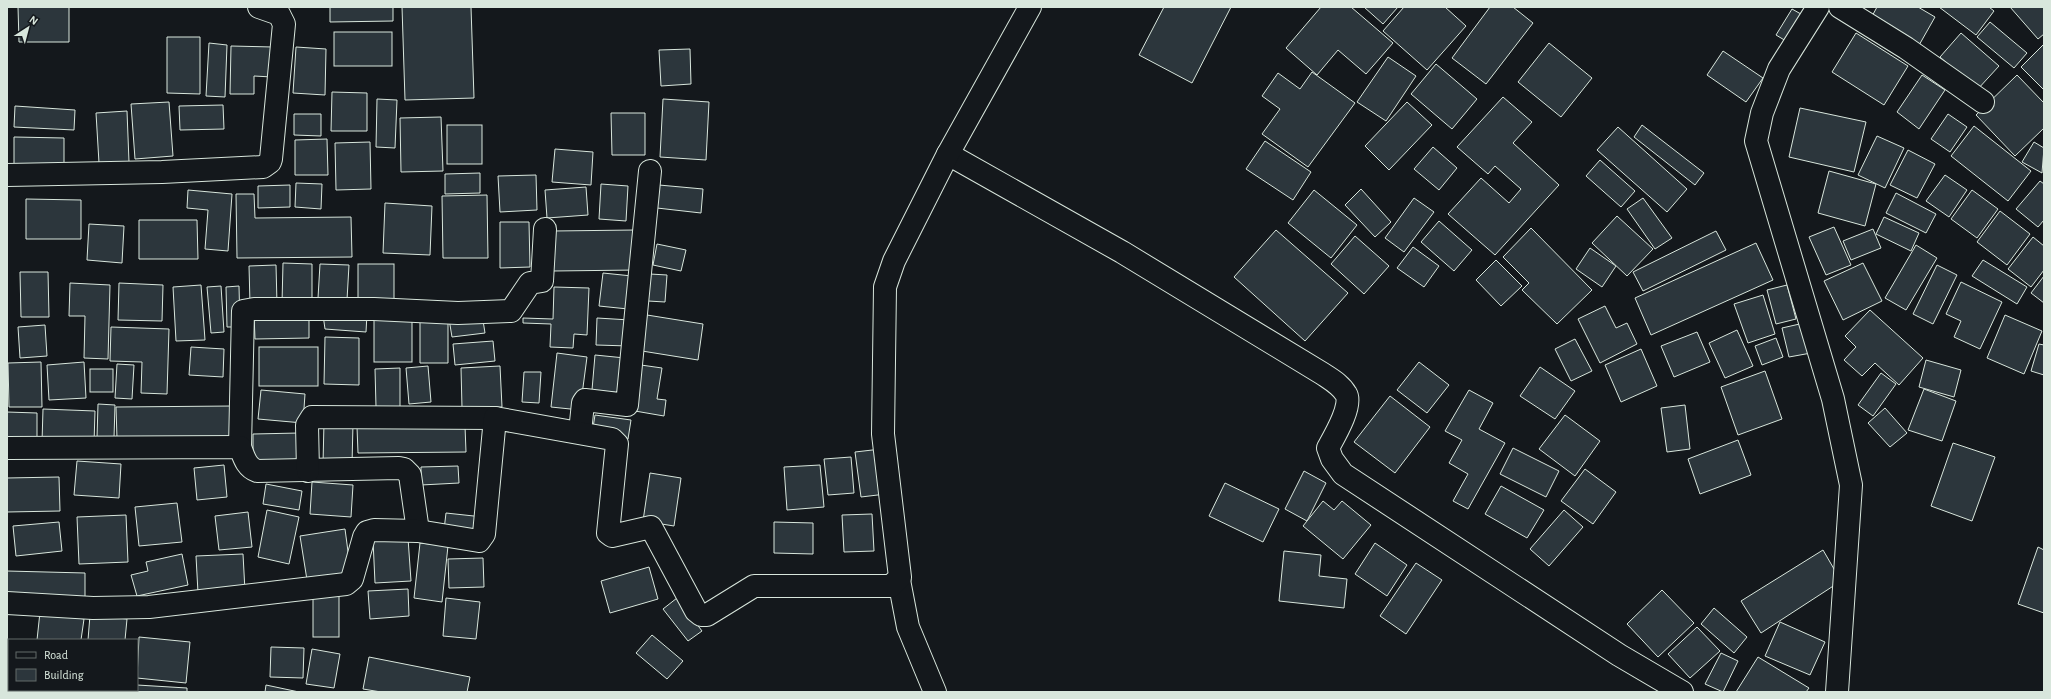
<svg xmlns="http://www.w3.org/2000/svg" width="2051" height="699" font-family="'Alegreya Sans',sans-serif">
  <rect width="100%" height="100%" fill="#14181c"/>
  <g fill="#2c363c" stroke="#d8e6dc">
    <polygon points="18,7 69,7 69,42 19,42"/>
    <polygon points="330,7 393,7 393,21 330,22"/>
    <polygon points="402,7 471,7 474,98 405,100"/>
    <polygon points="1164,7 1231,7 1192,83 1139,55"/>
    <polygon points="1321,7 1351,7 1393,43 1366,74 1338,50 1317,75 1286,48"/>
    <polygon points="1364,7 1398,7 1383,24"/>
    <polygon points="1404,7 1445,7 1466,26 1427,70 1383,31"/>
    <polygon points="1490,7 1513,7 1533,23 1486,84 1452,58"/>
    <polygon points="1877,7 1918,7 1935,17 1918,47 1870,20"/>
    <polygon points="1939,7 1989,7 1994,11 1976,35"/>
    <polygon points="2010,7 2044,7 2044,34 2038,39"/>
    <polygon points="1792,9 1808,18 1791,44 1776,35"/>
    <polygon points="1990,22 2027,53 2014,68 1977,37"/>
    <rect x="334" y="32" width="58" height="34"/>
    <polygon points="1856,33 1908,66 1884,105 1832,72"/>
    <polygon points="1961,33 1999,66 1977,90 1940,57"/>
    <polygon points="167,37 200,37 200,94 167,93"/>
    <polygon points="209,43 227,45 225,97 206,96"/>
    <polygon points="1549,43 1592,78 1561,117 1518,82"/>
    <polygon points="2044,44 2044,90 2021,67"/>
    <polygon points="231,46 273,47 272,77 254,76 254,94 230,94"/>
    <polygon points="296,47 326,49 325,95 293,93"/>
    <polygon points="690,49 691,84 661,86 659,50"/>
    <polygon points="1723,51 1763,78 1746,102 1707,75"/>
    <polygon points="1388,57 1416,76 1386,121 1357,102"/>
    <polygon points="1436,64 1477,99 1452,129 1411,94"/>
    <polygon points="1312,72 1355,103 1308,167 1262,134 1280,109 1262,96 1278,73 1300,89"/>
    <polygon points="1922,75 1945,90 1919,129 1897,112"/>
    <polygon points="2017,75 2044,103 2044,128 2015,156 1976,115"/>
    <polygon points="332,92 367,93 367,131 331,131"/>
    <polygon points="1503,97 1532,122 1513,143 1559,185 1495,255 1448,214 1481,178 1509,203 1521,189 1495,166 1488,174 1457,147"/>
    <polygon points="377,99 397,100 395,148 376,147"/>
    <polygon points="663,99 709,102 706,160 660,157"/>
    <polygon points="169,102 173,156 135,159 131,104"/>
    <polygon points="1407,102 1432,125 1389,170 1365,146"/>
    <polygon points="223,105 224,129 180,130 179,106"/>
    <polygon points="15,106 75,110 74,130 14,127"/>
    <polygon points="1800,108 1866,122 1854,172 1789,157"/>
    <polygon points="127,111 129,162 99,163 96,113"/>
    <polygon points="611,113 645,113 645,155 612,155"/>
    <polygon points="294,114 321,114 321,136 294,135"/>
    <polygon points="1948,114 1967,127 1950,152 1931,139"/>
    <polygon points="441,117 443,171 401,172 400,118"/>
    <rect x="447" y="125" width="35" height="39"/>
    <polygon points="1642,125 1704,173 1695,185 1634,137"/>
    <polygon points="1974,126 2031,171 2008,201 1951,156"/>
    <polygon points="1618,127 1687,189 1667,212 1597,150"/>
    <polygon points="1877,136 1904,148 1885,188 1858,175"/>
    <polygon points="14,137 64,138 64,167 14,166"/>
    <polygon points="327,139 328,175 295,175 295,140"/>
    <polygon points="1265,141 1311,172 1293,200 1246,169"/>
    <polygon points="370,142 371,189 336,190 335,143"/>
    <polygon points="2034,142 2044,148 2042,173 2022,162"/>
    <polygon points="1433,147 1457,168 1439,190 1414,169"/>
    <polygon points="555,149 593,152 591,185 552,182"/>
    <polygon points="1908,150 1935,164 1917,198 1890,185"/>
    <polygon points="1600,160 1635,191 1621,207 1586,176"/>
    <polygon points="1829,171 1876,184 1865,226 1818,213"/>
    <polygon points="480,173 480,193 445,194 445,174"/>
    <polygon points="536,175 537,210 500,212 498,176"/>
    <polygon points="1945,175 1967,190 1949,217 1926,201"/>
    <polygon points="2040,181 2044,184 2044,220 2038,227 2016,209"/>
    <polygon points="296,183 322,184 321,209 295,207"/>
    <polygon points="601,184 628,186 626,221 599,219"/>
    <polygon points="290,185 290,207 258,208 258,186"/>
    <polygon points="659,185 703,189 701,213 657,208"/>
    <polygon points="586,187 588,215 547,218 545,190"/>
    <polygon points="1361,189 1391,222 1375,237 1345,205"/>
    <polygon points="188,190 232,194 228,251 205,249 208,210 187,208"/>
    <polygon points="1314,190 1357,225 1331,258 1288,223"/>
    <polygon points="1972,190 1998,209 1977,238 1951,219"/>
    <polygon points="1896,193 1936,214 1926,233 1886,213"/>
    <polygon points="236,194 254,194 255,218 351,217 352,257 237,258"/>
    <polygon points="487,195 488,258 443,258 442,196"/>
    <polygon points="1414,198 1434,212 1404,252 1385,238"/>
    <polygon points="1643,198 1672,238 1655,249 1627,209"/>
    <polygon points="26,199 81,200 81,239 26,239"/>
    <polygon points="385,203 432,206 430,255 383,253"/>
    <polygon points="2000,211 2030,234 2007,265 1977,242"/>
    <polygon points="1617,216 1653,249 1627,276 1592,243"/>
    <polygon points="1884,217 1919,233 1911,251 1876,234"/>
    <polygon points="139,220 197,220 198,259 139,259"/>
    <polygon points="1439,221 1472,250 1454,271 1421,242"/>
    <polygon points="500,222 529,222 530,267 500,268"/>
    <polygon points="89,224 124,226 122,263 87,260"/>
    <polygon points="1834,227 1851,265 1826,275 1809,237"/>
    <polygon points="1531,228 1592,290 1557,324 1522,290 1529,283 1503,257"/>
    <polygon points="1873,229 1881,248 1851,260 1843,241"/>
    <polygon points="635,230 637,270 553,271 553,231"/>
    <polygon points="1276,230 1348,293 1305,341 1234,277"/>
    <polygon points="1716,231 1726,250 1643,291 1633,272"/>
    <polygon points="1355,236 1389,266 1364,294 1331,264"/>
    <polygon points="2033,237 2044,246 2044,270 2031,287 2008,269"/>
    <polygon points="1756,243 1773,280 1651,335 1635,298"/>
    <polygon points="657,244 686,250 681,271 653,265"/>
    <polygon points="1916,245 1937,258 1906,310 1885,298"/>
    <polygon points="1413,247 1439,266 1424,287 1397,268"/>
    <polygon points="1590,248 1616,266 1602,287 1576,269"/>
    <polygon points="1496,260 1522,286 1501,306 1476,280"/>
    <polygon points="1983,260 2027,287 2017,304 1972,276"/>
    <polygon points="283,263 312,264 312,304 282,303"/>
    <polygon points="1863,263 1882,301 1843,320 1824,281"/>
    <polygon points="320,264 349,265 347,300 318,298"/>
    <rect x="358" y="264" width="36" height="36"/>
    <polygon points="276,265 277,304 250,304 249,266"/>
    <polygon points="1937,265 1957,275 1933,324 1913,314"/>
    <polygon points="20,272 48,272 49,317 21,317"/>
    <polygon points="603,273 632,276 628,309 599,306"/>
    <polygon points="650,274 667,275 665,302 648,301"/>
    <polygon points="2044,276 2044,303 2031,293"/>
    <polygon points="1961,282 2002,302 1980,349 1954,337 1961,321 1946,314"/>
    <polygon points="70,283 110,285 108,359 84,358 85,316 69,316"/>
    <polygon points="119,283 163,285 162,321 118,320"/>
    <polygon points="201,285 205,340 176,341 173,287"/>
    <polygon points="1787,285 1796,319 1776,324 1767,290"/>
    <polygon points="221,286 224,332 211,333 207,287"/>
    <polygon points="239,286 240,327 227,327 226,287"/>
    <polygon points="554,287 589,288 587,335 574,334 573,348 550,347 551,324 523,323 523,318 553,319"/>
    <polygon points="1763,295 1775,334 1748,343 1734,304"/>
    <polygon points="1605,306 1616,328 1627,323 1637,344 1600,363 1578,319"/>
    <polygon points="1870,310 1923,358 1899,385 1875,363 1862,376 1844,360 1856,347 1845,336"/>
    <polygon points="254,314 309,314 309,338 255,339"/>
    <polygon points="367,314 366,332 325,329 323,315"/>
    <polygon points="482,314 485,333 452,337 449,319"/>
    <polygon points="647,315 703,324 698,360 642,351"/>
    <polygon points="2005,315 2042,331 2024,374 1987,358"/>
    <polygon points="420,316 448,317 448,363 420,363"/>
    <polygon points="597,318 630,320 629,346 596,345"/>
    <rect x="374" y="320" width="38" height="42"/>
    <polygon points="1804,323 1811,353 1789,357 1782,328"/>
    <polygon points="45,325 47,356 20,358 18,327"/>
    <polygon points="111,327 169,329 167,394 141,393 142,362 110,361"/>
    <polygon points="1737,330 1753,366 1725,378 1709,343"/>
    <polygon points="1697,332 1710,362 1674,377 1661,346"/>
    <polygon points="325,337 359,338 359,385 324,384"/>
    <polygon points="1776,338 1783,357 1762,365 1755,346"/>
    <polygon points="1575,339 1592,371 1571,381 1555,349"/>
    <polygon points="493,341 495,361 455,365 453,344"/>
    <polygon points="2039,344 2044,345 2044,375 2031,371"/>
    <polygon points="191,347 224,349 223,377 189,375"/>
    <rect x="259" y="347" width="59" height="39"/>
    <polygon points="1641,349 1657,386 1621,402 1605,365"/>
    <polygon points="557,353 587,357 580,410 551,407"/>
    <polygon points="595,355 625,358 622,393 592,390"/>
    <polygon points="1926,360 1961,370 1954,397 1919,387"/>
    <polygon points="41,362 42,407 9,407 8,363"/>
    <polygon points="84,362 86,398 49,400 47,365"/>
    <polygon points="1419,362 1449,385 1427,413 1397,390"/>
    <polygon points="117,364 134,365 132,399 115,398"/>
    <polygon points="641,365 662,368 657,399 666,400 664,416 635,411"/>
    <polygon points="428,366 431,402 409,404 406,368"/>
    <polygon points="500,366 502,407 462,408 461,368"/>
    <polygon points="1540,367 1575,391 1555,419 1520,396"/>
    <polygon points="400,368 400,407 376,407 375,369"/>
    <rect x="90" y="369" width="23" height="23"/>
    <polygon points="1765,371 1782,419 1738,435 1721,387"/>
    <polygon points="524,372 541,372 539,403 522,402"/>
    <polygon points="1881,373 1896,384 1873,416 1858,405"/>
    <polygon points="1924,389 1956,401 1942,441 1908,430"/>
    <polygon points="261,390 305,394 303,423 258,419"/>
    <polygon points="1469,390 1493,403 1479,429 1505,443 1468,509 1453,501 1468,474 1449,463 1462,440 1445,431"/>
    <polygon points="1390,396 1430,427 1395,473 1354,442"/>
    <polygon points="98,404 115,405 114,438 97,438"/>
    <polygon points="1685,405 1690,449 1667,452 1661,408"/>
    <polygon points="232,406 232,438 117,439 116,407"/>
    <polygon points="1885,408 1907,433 1890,447 1868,423"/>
    <polygon points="43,409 95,411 94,444 42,442"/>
    <polygon points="7,412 37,413 37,443 7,442"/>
    <polygon points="595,415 631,420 628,439 592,434"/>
    <polygon points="1565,415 1600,441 1575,476 1539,449"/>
    <polygon points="324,422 353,423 352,465 323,464"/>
    <polygon points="465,426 466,452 358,453 357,427"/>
    <polygon points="299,433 299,460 253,460 253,434"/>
    <polygon points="1738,440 1751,475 1700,494 1688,459"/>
    <polygon points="1953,443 1995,457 1972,521 1931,506"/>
    <polygon points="1513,448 1559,471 1546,497 1500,474"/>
    <polygon points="881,449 886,494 861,497 855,452"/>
    <polygon points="851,457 854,493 828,495 824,459"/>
    <polygon points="77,461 121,464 119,498 74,495"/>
    <polygon points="224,465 227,497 197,500 194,468"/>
    <polygon points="820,465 824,507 787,510 784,467"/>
    <polygon points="458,466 459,483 421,485 421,467"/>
    <polygon points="1585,469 1616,492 1593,524 1561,501"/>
    <polygon points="1304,471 1326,483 1307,521 1285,509"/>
    <polygon points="650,473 681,478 674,526 643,521"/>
    <polygon points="59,477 60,511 7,512 7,478"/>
    <polygon points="312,482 353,485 351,517 310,514"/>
    <polygon points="1225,483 1279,509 1263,542 1209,516"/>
    <polygon points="266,484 302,491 299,510 263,504"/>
    <polygon points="1501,486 1544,510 1527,538 1485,514"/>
    <polygon points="1323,501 1334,510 1342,501 1371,525 1343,559 1303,526"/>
    <polygon points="177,503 182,542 139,546 135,507"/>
    <polygon points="267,510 299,517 289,564 258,557"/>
    <polygon points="1564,510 1583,527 1549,566 1530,549"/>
    <polygon points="248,512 252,547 219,550 215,516"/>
    <polygon points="446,513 483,517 481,534 444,530"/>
    <polygon points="872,514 874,551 844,552 842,515"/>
    <polygon points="126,515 128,562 79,564 77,517"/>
    <polygon points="59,522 62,551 16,556 13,526"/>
    <polygon points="774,522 813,523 813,554 774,553"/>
    <polygon points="345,529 351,574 307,580 300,536"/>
    <polygon points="408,538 411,581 375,583 373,540"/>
    <polygon points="420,543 448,546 442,602 414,598"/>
    <polygon points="1375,543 1407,565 1387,596 1355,574"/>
    <polygon points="2038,547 2044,550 2044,613 2018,604"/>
    <polygon points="1823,550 1841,581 1761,633 1741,601"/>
    <polygon points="1284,551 1321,555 1319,576 1347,579 1344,608 1279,601"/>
    <polygon points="182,554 188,585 137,596 131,575 148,571 146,562"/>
    <polygon points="243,554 245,591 198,593 196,556"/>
    <polygon points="483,558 484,587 449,588 448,559"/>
    <polygon points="1416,563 1442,580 1406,634 1380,616"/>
    <polygon points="649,567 658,599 610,613 601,581"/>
    <polygon points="7,571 85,573 85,600 7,598"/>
    <polygon points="408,589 409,616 370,619 368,591"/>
    <polygon points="1662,590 1694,623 1658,657 1627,624"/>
    <rect x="313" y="595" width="26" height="42"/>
    <polygon points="446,598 480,602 476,639 443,636"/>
    <polygon points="677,598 702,631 688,641 663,609"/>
    <polygon points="1714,608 1747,637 1734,653 1701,624"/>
    <polygon points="40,612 84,619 81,640 37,640"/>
    <polygon points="90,615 127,619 125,640 88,640"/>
    <polygon points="1780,622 1825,642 1810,675 1765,656"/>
    <polygon points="1697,627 1720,651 1690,678 1668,654"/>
    <polygon points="652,635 683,661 667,679 636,653"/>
    <polygon points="139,637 190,642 186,683 137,678"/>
    <polygon points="271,647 304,648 303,678 270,677"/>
    <polygon points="312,649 340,654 334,688 306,684"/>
    <polygon points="1721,653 1738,661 1723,692 1705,684"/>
    <polygon points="369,657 470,677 467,692 381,692 363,689"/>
    <polygon points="1758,657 1809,688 1806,692 1736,692"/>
    <polygon points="137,685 187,688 187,692 127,692 127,690 137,690"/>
    <polygon points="266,685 299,692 265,692"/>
    <polygon points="29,690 115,690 115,692 43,692"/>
  </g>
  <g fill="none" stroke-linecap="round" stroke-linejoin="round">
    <g stroke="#d8e6dc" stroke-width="24">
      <g id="minor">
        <polyline points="1818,7 1779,69 1762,113 1756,141 1833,399 1851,485 1837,692"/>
        <polyline points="1840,7 1906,48 1983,102"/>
        <path d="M 948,154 L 1122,252 L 1323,374 C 1332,380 1341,385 1346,394 C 1353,405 1334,437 1328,448 L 1332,459 L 1343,474 L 1619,655 L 1682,692"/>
        <polyline points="7,175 162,172 263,167 270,162 271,159 284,24 279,14 259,7"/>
        <polyline points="580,432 583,403 585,400 627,405 650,171"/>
        <polyline points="240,447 243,311 254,309 374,309 458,313 511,311 530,283 542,281 545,229"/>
        <path d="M 7,448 L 240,447 C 244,457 246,467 257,471 L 399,468 L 404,469 L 410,475 L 418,531"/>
        <polyline points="308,471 307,425 312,417 495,418"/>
        <polyline points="899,580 908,627 935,692"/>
        <polyline points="7,603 93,608 149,607 346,584 352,579 364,537 367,532 374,530 418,531 479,541 484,534 495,418 612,439 617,444 608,533 612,536 651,527 696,611 701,615 707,615 754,586 891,586 900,577 883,434 885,287 894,261 948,154 1030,7"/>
      </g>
    </g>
    <use href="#minor" stroke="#14181c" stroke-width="22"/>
  </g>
  <rect width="2051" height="699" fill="none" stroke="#d8e6dc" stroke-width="16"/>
  <rect x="8" y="639" width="130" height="52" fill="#14181c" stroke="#626a69"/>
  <rect x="16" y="652" width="20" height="6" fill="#14181c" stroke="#626a69"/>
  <text x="44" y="659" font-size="12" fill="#d8e6dc">Road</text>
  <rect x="16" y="669" width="20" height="12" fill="#2c363c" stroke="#626a69"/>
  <text x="44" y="679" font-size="12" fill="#d8e6dc">Building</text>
  <g transform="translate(28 28) rotate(36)" stroke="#14181c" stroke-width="3" paint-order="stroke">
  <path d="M0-3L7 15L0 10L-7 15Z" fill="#d8e6dc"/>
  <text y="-6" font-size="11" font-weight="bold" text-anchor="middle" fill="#d8e6dc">N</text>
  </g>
</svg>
